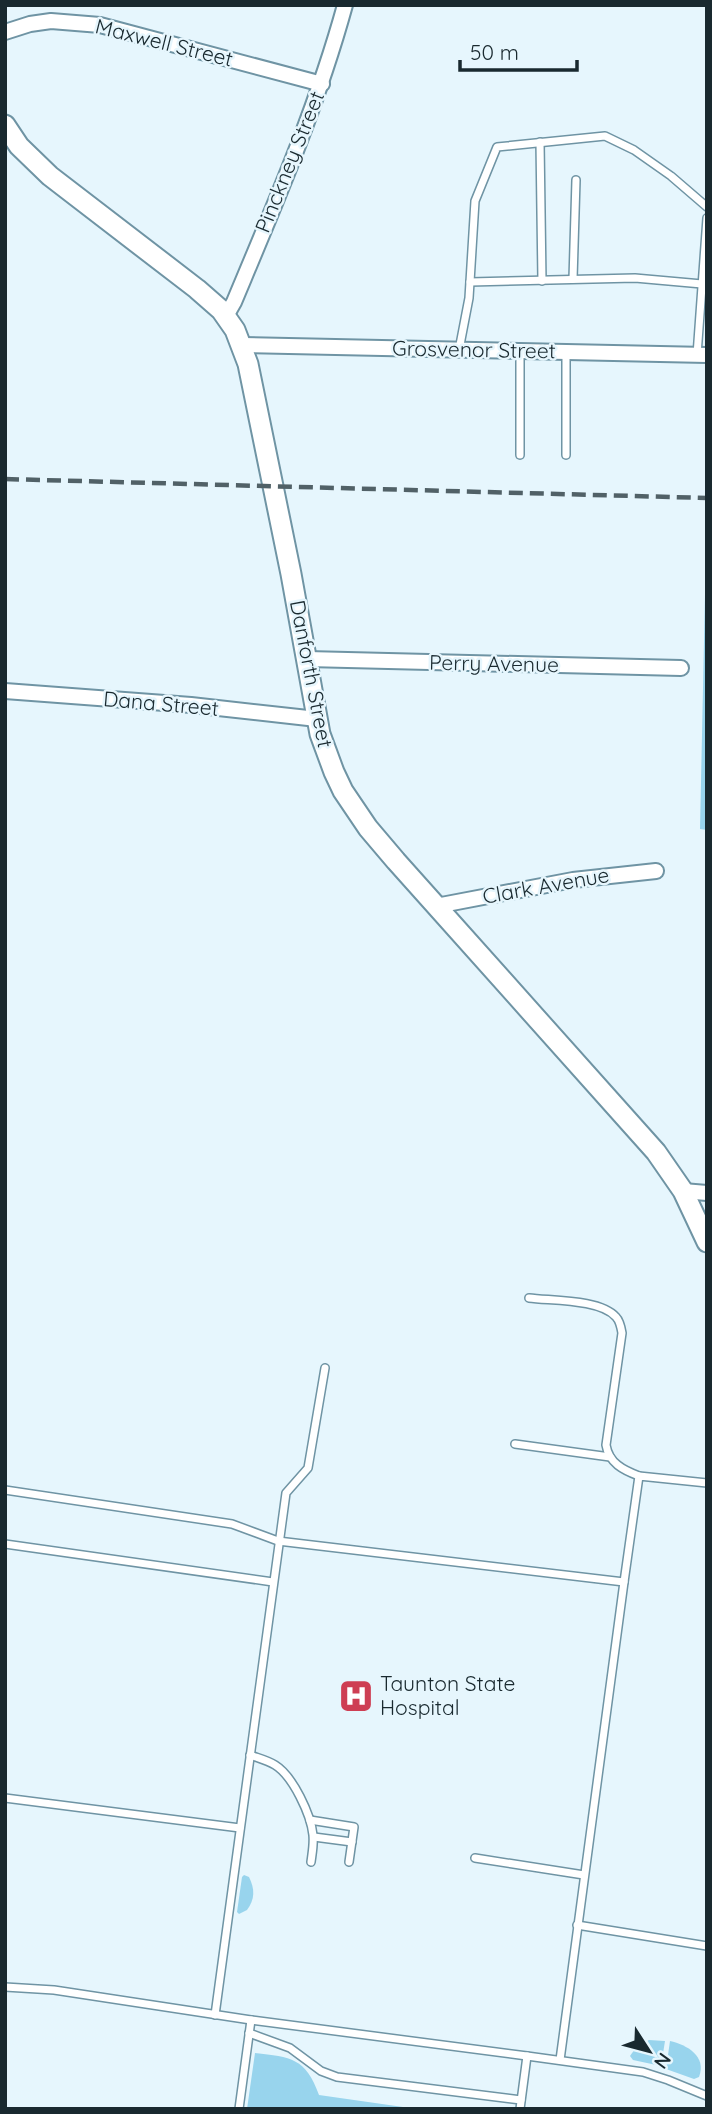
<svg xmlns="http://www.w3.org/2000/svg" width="712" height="2114" font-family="Quicksand,sans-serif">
  <rect width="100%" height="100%" fill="#e6f6fd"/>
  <g fill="#98d4ed">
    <polygon points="706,547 707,547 707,830 700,829"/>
    <path d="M 244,1875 L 249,1877 C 255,1889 255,1899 247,1910 L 239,1914 L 237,1912 L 242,1877 Z"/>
    <polygon points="649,2040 665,2041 661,2066 633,2060 630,2056 637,2046"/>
    <path d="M 670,2041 C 687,2045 707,2056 699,2077 L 694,2079 L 666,2069 Z"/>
    <path d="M 255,2053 C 291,2057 306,2058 319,2095 L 417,2109 L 247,2109 Z"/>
  </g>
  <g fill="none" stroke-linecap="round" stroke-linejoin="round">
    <g stroke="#6f94a4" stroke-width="10">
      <g id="lane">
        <polyline points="540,142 542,281"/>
        <polyline points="573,279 576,180"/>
        <polyline points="470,282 635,278 702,284"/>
        <polyline points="459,350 469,298 475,201 497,147 605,136 634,150 671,176 707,207"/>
        <polyline points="520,351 520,455"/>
        <polyline points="697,355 707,218"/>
        <polyline points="566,455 566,353"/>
        <path d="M 529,1298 C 552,1301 600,1299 616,1317 C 620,1321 621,1327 622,1333 L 606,1445 C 609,1463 623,1470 639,1476"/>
        <polyline points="515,1444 610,1457"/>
        <polyline points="5,1490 232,1524 278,1541 624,1582 639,1476 707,1483"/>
        <polyline points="5,1544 273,1582"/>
        <path d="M 250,1755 C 258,1758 267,1760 275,1765 C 293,1776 311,1815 313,1835 C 314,1844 312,1854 311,1862"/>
        <polyline points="5,1798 240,1828"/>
        <polyline points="310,1820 354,1827 349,1862"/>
        <polyline points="314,1837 352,1842"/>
        <polyline points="475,1858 584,1875"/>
        <polyline points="577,1925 707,1946"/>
        <polyline points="5,1987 54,1990 251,2020 527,2056"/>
        <polyline points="215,2015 286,1493 308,1468 325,1368"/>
        <polyline points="249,2033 290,2048 321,2071 337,2077 521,2100"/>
        <polyline points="560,2060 624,1582"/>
        <polyline points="239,2109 251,2020"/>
        <polyline points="520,2109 527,2056 643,2072 668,2080 707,2096"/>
      </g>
    </g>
    <g stroke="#6f94a4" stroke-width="18">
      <g id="street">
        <polyline points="5,32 30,24 51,21 100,25 322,84"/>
        <path d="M 226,316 L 234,302 C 275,204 317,107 345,5"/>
        <polyline points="242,345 707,355"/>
        <polyline points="307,659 681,668"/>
        <polyline points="5,691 191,705 317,719"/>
        <polyline points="436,906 573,880 656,871"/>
        <polyline points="683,1191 707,1193"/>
      </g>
    </g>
    <g stroke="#6f94a4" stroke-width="23">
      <polyline id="secondary" points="5,125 19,146 50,176 197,289 221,310 235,330 248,364 291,574 320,734 334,772 343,791 368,828 396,861 656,1152 683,1191 707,1242"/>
    </g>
    <use href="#lane" stroke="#fff" stroke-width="7"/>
    <use href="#street" stroke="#fff" stroke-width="14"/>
    <use href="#secondary" stroke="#fff" stroke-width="19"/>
    <polyline stroke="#516167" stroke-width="4.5" stroke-dasharray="14 7" stroke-linecap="butt" points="5,479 707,498"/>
  </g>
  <defs>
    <g id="hospital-square" transform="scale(1.75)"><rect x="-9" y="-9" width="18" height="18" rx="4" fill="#ce3e53" stroke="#e6f6fd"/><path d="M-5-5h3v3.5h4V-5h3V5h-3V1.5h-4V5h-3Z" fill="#fff"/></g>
  </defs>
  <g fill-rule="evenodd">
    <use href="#hospital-square" x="356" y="1696"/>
  </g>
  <g text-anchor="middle" stroke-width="5" stroke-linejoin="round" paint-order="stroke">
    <g font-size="21" fill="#19292f" stroke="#e6f6fd">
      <text transform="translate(164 43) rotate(14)" y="7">Maxwell Street</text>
      <text transform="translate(290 162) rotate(-68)" y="7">Pinckney Street</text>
      <text transform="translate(474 350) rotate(1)" y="7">Grosvenor Street</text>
      <text transform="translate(494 664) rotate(1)" y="7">Perry Avenue</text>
      <text transform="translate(311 674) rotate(79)" y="7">Danforth Street</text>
      <text transform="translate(161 704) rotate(5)" y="7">Dana Street</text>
      <text transform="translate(546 886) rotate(-10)" y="7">Clark Avenue</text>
    </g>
    <g font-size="21" fill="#19292f" stroke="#e6f6fd" text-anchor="start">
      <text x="380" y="1691">Taunton State<tspan x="380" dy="24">Hospital</tspan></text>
    </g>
  </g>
  <rect width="712" height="2114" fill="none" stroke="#19292f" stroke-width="14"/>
  <g transform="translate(649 2051) rotate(126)" stroke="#e6f6fd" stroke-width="5" paint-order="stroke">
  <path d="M0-5L12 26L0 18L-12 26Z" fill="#19292f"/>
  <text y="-10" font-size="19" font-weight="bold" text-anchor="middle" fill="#19292f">N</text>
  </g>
  <path d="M460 60v10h117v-10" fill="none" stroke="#19292f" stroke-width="3.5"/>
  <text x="470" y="60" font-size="21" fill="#19292f" stroke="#e6f6fd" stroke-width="5" paint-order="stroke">50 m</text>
</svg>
